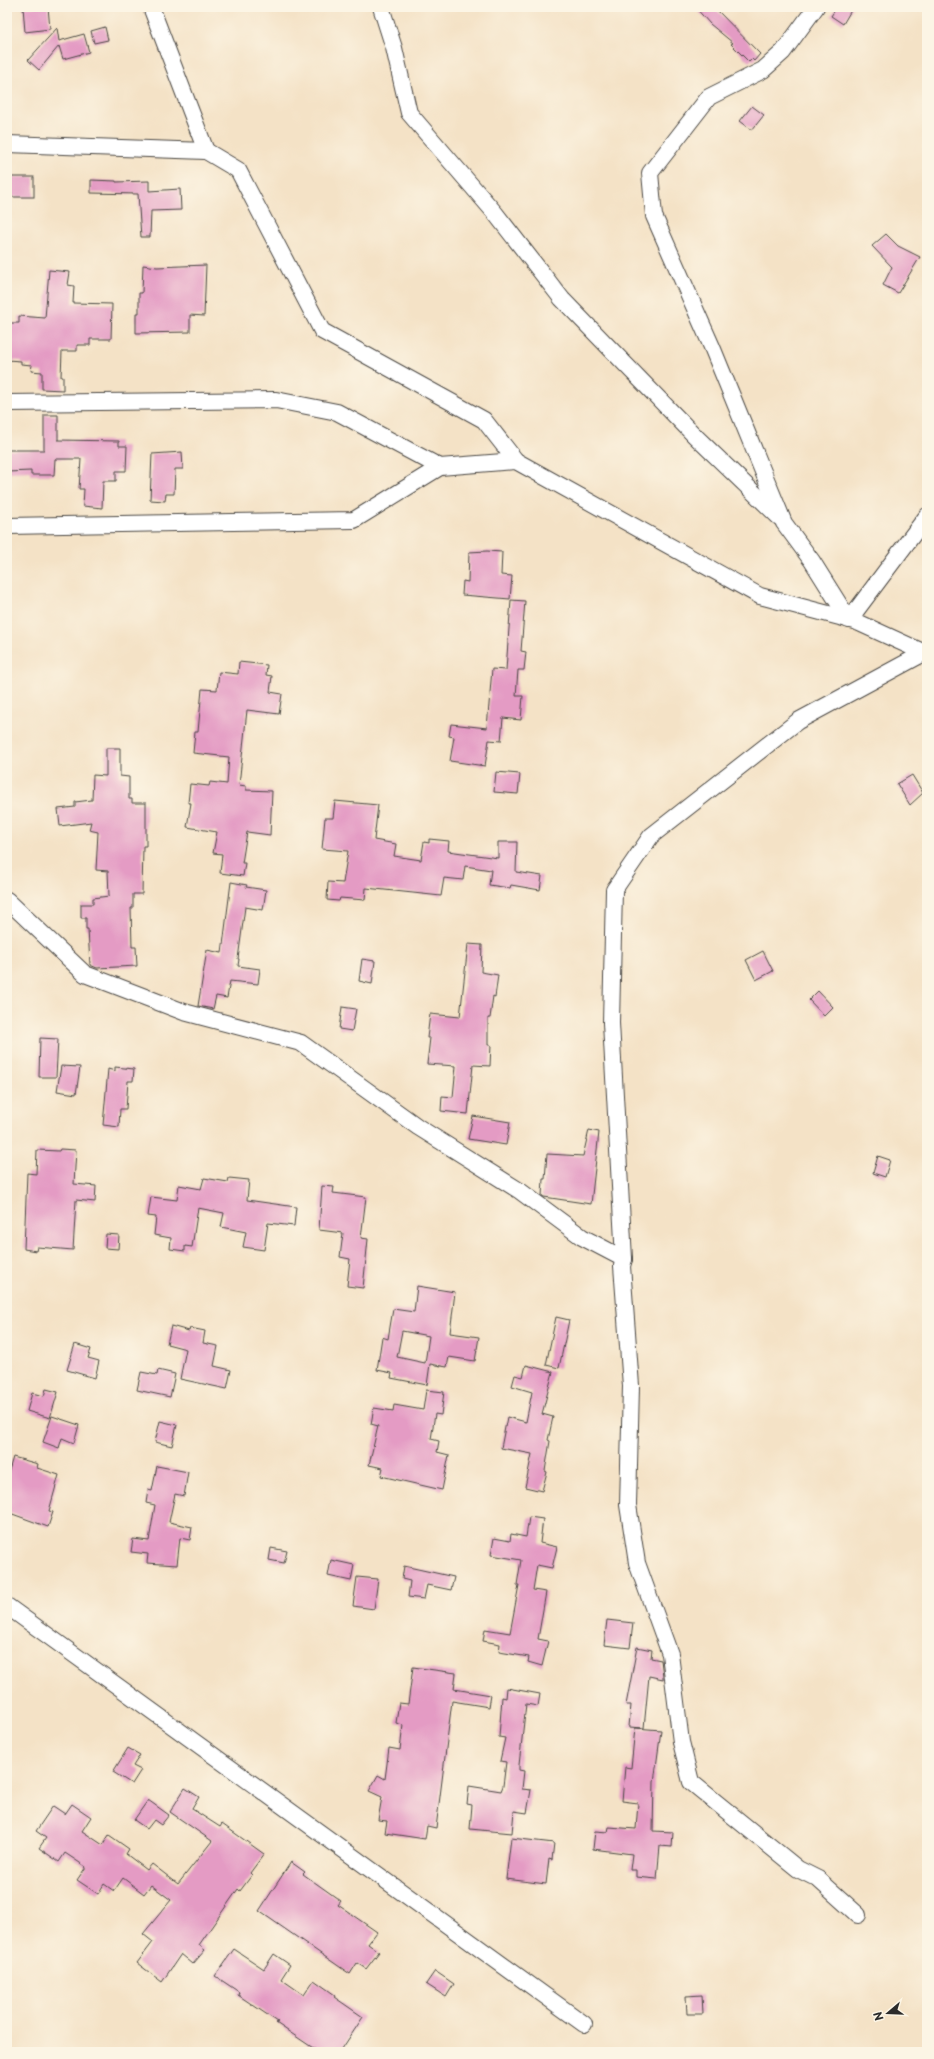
<svg xmlns="http://www.w3.org/2000/svg" width="934" height="2059" font-family="'Playpen Sans',sans-serif">
  <rect width="100%" height="100%" fill="#fcf5e5"/>
  <filter id="ink" filterUnits="userSpaceOnUse"><feTurbulence type="fractalNoise" baseFrequency=".025" numOctaves="2"/><feDisplacementMap in="SourceGraphic" scale="8" xChannelSelector="R" yChannelSelector="G"/><feConvolveMatrix kernelMatrix="1 2 1 2 8 2 1 2 1" color-interpolation-filters="sRGB"/></filter>
  <filter id="wash" filterUnits="userSpaceOnUse"><feTurbulence type="fractalNoise" baseFrequency=".012" numOctaves="4" result="noise"/><feDisplacementMap in="SourceGraphic" scale="16" xChannelSelector="R" yChannelSelector="G"/><feGaussianBlur stdDeviation="0.9" result="paint"/><feColorMatrix in="noise" values="0 0 0 0 0 0 0 0 0 0 0 0 0 0 0 0 0 1.4 0 .05"/><feComposite in="paint" operator="in"/></filter>
  <g filter="url(#wash)">
    <rect width="100%" height="100%" fill="#f4e2c6"/>
    <g id="blocks">
      <g fill="#e49bc4" fill-rule="evenodd">
        <polygon points="23,7 48,7 50,29 25,32"/>
        <polygon points="695,7 714,7 760,54 754,61 752,59 749,62 731,44 733,43 710,24"/>
        <polygon points="837,7 853,7 843,24 831,16"/>
        <polygon points="105,27 108,40 94,43 91,31"/>
        <polygon points="57,28 59,41 84,34 89,52 63,59 59,46 39,70 28,60"/>
        <polygon points="752,106 764,115 752,130 740,121"/>
        <rect x="7" y="177" width="27" height="20"/>
        <polygon points="91,180 116,181 116,182 149,181 149,191 180,189 181,210 151,211 150,237 141,237 138,194 91,193"/>
        <polygon points="886,234 898,246 920,257 898,293 883,285 892,267 872,246"/>
        <polygon points="143,265 157,267 206,265 204,316 190,315 190,332 136,333 136,313 139,313 139,293 142,293"/>
        <polygon points="49,270 70,272 68,285 74,286 73,303 112,304 111,339 90,339 90,345 77,345 77,351 62,351 61,377 63,377 63,390 42,389 42,372 31,371 32,365 21,364 21,361 7,360 7,323 19,323 19,316 45,318"/>
        <polygon points="44,415 58,415 58,440 119,441 119,446 127,446 126,471 116,471 116,481 103,481 102,508 83,506 84,489 79,489 81,459 55,459 54,475 31,475 31,471 7,472 7,450 44,450"/>
        <polygon points="182,452 183,469 175,469 174,494 166,494 165,501 150,500 152,454"/>
        <polygon points="487,551 502,552 501,575 512,576 510,599 462,595 463,581 468,582 469,552"/>
        <polygon points="511,600 525,601 521,651 526,652 524,670 518,670 516,696 523,696 521,720 503,718 501,741 489,740 485,766 450,761 454,737 449,736 451,724 487,728 492,669 506,670"/>
        <polygon points="239,662 267,665 266,675 272,676 270,692 282,694 279,714 247,710 239,785 246,786 246,790 272,791 270,835 247,832 242,863 245,863 243,876 220,873 222,854 213,853 217,832 187,827 191,803 188,803 190,784 209,786 210,782 227,784 229,757 193,753 195,732 198,732 202,689 217,690 219,672 238,674"/>
        <polygon points="106,748 120,748 120,776 129,777 129,799 132,799 132,803 146,803 146,846 143,846 142,894 133,894 133,908 131,908 132,947 136,947 137,966 97,968 90,965 88,929 86,929 86,918 81,918 81,904 93,904 93,898 109,896 108,871 96,870 98,832 89,830 91,822 60,826 58,809 75,807 75,802 92,800 93,775 106,776"/>
        <polygon points="496,772 520,774 518,794 494,792"/>
        <polygon points="912,775 923,793 910,805 897,784"/>
        <polygon points="335,801 378,805 374,840 396,844 394,856 421,860 424,842 429,843 429,839 449,841 448,851 498,858 498,842 517,842 516,872 542,876 540,890 511,885 510,888 489,885 491,870 465,866 463,880 444,878 441,896 366,888 365,900 340,898 339,901 327,900 328,882 343,883 348,851 322,849 325,818 333,818"/>
        <polygon points="231,882 247,885 246,887 266,890 263,910 245,907 238,959 239,959 238,966 260,969 258,984 230,981 227,998 216,996 213,1009 198,1006 207,950 222,953"/>
        <polygon points="468,944 482,945 481,972 498,975 495,997 493,996 490,1018 488,1018 488,1045 491,1045 490,1066 473,1065 468,1114 441,1111 442,1096 453,1097 456,1066 427,1064 430,1038 427,1038 430,1014 460,1017"/>
        <polygon points="763,951 773,971 756,980 746,960"/>
        <polygon points="362,959 375,961 372,984 359,981"/>
        <polygon points="818,991 833,1007 824,1016 809,1000"/>
        <polygon points="342,1007 356,1009 352,1031 339,1029"/>
        <polygon points="40,1038 58,1039 56,1077 39,1077"/>
        <polygon points="61,1066 80,1067 76,1094 57,1091"/>
        <polygon points="115,1067 134,1069 133,1081 128,1081 126,1109 120,1109 119,1127 103,1125 108,1069 115,1071"/>
        <polygon points="473,1116 510,1122 506,1145 468,1139"/>
        <polygon points="589,1130 599,1132 591,1204 544,1197 542,1196 543,1179 545,1179 547,1154 583,1156"/>
        <polygon points="60,1149 76,1150 74,1184 96,1186 95,1202 76,1200 73,1250 37,1247 36,1251 24,1249 27,1173 36,1174 37,1150 59,1151"/>
        <polygon points="878,1156 890,1160 885,1177 873,1173"/>
        <polygon points="204,1178 228,1182 229,1178 249,1180 247,1200 296,1207 294,1226 268,1223 264,1250 243,1247 246,1232 221,1227 224,1213 198,1208 192,1247 185,1246 185,1251 170,1249 171,1238 154,1235 156,1217 148,1216 151,1197 177,1200 179,1185 201,1189"/>
        <polygon points="322,1186 334,1187 333,1193 366,1197 361,1238 368,1239 363,1288 347,1286 350,1259 340,1257 343,1233 319,1230"/>
        <polygon points="106,1234 119,1235 118,1249 105,1248"/>
        <path d="M 417,1286 L 455,1292 L 450,1333 L 479,1337 L 475,1361 L 449,1357 L 447,1367 L 430,1364 L 427,1385 L 391,1378 L 392,1373 L 377,1370 L 382,1337 L 388,1339 L 393,1309 L 414,1312 ZM 402,1331 L 429,1336 L 425,1363 L 397,1357 Z"/>
        <polygon points="556,1317 569,1320 559,1368 546,1365"/>
        <polygon points="171,1326 189,1331 190,1328 205,1331 203,1343 218,1346 214,1366 231,1370 227,1389 180,1379 186,1349 167,1344"/>
        <polygon points="75,1344 91,1349 88,1358 99,1361 95,1378 67,1370"/>
        <polygon points="526,1365 553,1372 542,1414 553,1417 548,1440 550,1441 545,1471 547,1472 542,1491 525,1487 532,1454 501,1448 507,1417 526,1422 532,1392 512,1386 515,1375 523,1377"/>
        <polygon points="158,1370 175,1374 170,1397 137,1390 141,1372 157,1375"/>
        <polygon points="46,1389 58,1392 50,1418 27,1411 32,1393 44,1396"/>
        <polygon points="426,1390 444,1392 441,1415 435,1414 431,1439 439,1441 437,1452 449,1455 442,1490 381,1476 383,1468 369,1465 378,1426 371,1424 374,1408 393,1411 394,1405 423,1410"/>
        <polygon points="52,1416 79,1425 74,1443 62,1438 59,1448 43,1442"/>
        <polygon points="160,1421 177,1425 172,1446 155,1442"/>
        <polygon points="13,1457 38,1464 37,1468 59,1475 49,1511 53,1512 48,1527 7,1512 7,1477"/>
        <polygon points="157,1466 188,1472 184,1496 175,1494 169,1522 192,1527 190,1540 180,1538 177,1565 147,1563 148,1554 131,1552 133,1539 149,1541 155,1505 146,1503 148,1490 152,1491"/>
        <polygon points="529,1517 543,1519 540,1543 557,1547 552,1568 537,1565 533,1590 546,1592 538,1639 548,1641 542,1666 528,1662 529,1657 499,1652 500,1644 483,1641 485,1629 510,1633 519,1585 517,1585 521,1560 491,1555 494,1538 510,1541 511,1534 526,1537"/>
        <polygon points="271,1548 287,1551 284,1563 269,1560"/>
        <polygon points="331,1560 354,1565 351,1581 328,1576"/>
        <polygon points="404,1566 454,1577 451,1590 427,1585 424,1599 408,1597 410,1581 402,1579"/>
        <polygon points="357,1577 378,1579 374,1609 353,1606"/>
        <polygon points="607,1620 633,1623 630,1648 604,1645"/>
        <polygon points="637,1647 652,1650 651,1658 661,1660 663,1676 663,1679 649,1676 644,1728 629,1727 631,1705 626,1705"/>
        <polygon points="413,1667 456,1673 454,1689 491,1695 489,1707 452,1701 436,1828 427,1826 425,1839 385,1833 387,1821 378,1820 382,1797 369,1791 378,1775 385,1779 389,1748 400,1750 403,1725 396,1723 399,1703 408,1704"/>
        <polygon points="507,1688 540,1694 538,1706 526,1704 519,1765 519,1770 524,1771 522,1789 531,1790 527,1813 514,1811 512,1833 470,1829 472,1805 467,1804 469,1786 501,1791 503,1786 506,1762 500,1761 505,1738 499,1737 502,1697 506,1698"/>
        <polygon points="635,1728 661,1730 654,1782 653,1831 673,1832 672,1847 660,1846 657,1879 636,1877 636,1870 630,1870 632,1854 593,1849 595,1831 608,1832 609,1827 636,1829 638,1803 622,1801 625,1767 631,1768"/>
        <polygon points="128,1748 140,1755 133,1766 141,1770 132,1784 113,1772"/>
        <polygon points="185,1788 199,1797 192,1809 220,1827 222,1824 264,1854 250,1873 252,1875 240,1891 238,1889 199,1945 205,1950 193,1964 181,1954 162,1982 137,1963 153,1942 143,1934 171,1900 151,1885 144,1894 123,1878 114,1891 104,1884 98,1894 77,1880 86,1867 65,1853 59,1862 39,1848 46,1838 36,1831 53,1806 65,1814 72,1804 91,1817 82,1831 103,1845 109,1835 129,1849 126,1854 147,1870 152,1864 178,1884 212,1841 170,1812"/>
        <polygon points="148,1800 169,1815 161,1825 154,1820 147,1829 134,1820"/>
        <polygon points="511,1838 554,1843 552,1860 549,1859 546,1884 506,1879"/>
        <polygon points="291,1862 305,1872 303,1874 341,1901 338,1905 377,1932 368,1944 379,1952 366,1969 357,1963 350,1974 259,1911"/>
        <polygon points="234,1949 264,1969 274,1954 290,1965 281,1979 304,1995 314,1980 335,1995 334,1997 363,2017 340,2052 319,2052 276,2023 278,2022 238,1995 239,1992 215,1976"/>
        <polygon points="435,1971 454,1984 446,1997 426,1984"/>
        <polygon points="702,1995 703,2014 687,2014 686,1996"/>
      </g>
    </g>
  </g>
  <g filter="url(#ink)">
    <use href="#blocks" fill-opacity="0" stroke="#494642" stroke-width="1"/>
    <g fill="none" stroke-linecap="round" stroke-linejoin="round">
      <g stroke="#494642" stroke-width="18">
        <g id="minor">
          <polyline points="151,7 206,151"/>
          <polyline points="381,7 394,48 409,113 495,213 562,299 694,435 779,517"/>
          <polyline points="816,7 783,52 763,70 709,97 650,173 654,216 712,347 784,523 812,561 849,620 927,516"/>
          <polyline points="7,144 206,151 238,170 322,331 484,420 516,461"/>
          <polyline points="7,403 276,400 337,412 440,467 516,461 760,596 855,621 927,654"/>
          <polyline points="7,526 354,520 440,467"/>
          <polyline points="7,900 85,974 184,1012 301,1043 418,1127 520,1191 582,1237 624,1259"/>
          <polyline points="7,1606 584,2024"/>
          <polyline points="858,1915 818,1879 798,1869 691,1782 681,1742 670,1654 637,1563 628,1505 631,1386 622,1266 624,1259 611,1023 614,890 651,836 798,721 924,653"/>
        </g>
      </g>
      <use href="#minor" stroke="#fff" stroke-width="16"/>
    </g>
  </g>
  <rect width="934" height="2059" fill="none" stroke="#fcf5e5" stroke-width="24"/>
  <g transform="translate(888 2013) rotate(251)" stroke="#fcf5e5" stroke-width="3" paint-order="stroke">
  <path d="M0-3L7 15L0 10L-7 15Z" fill="#2b2b2b"/>
  <text y="-6" font-size="11" font-weight="bold" text-anchor="middle" fill="#2b2b2b">N</text>
  </g>
</svg>
